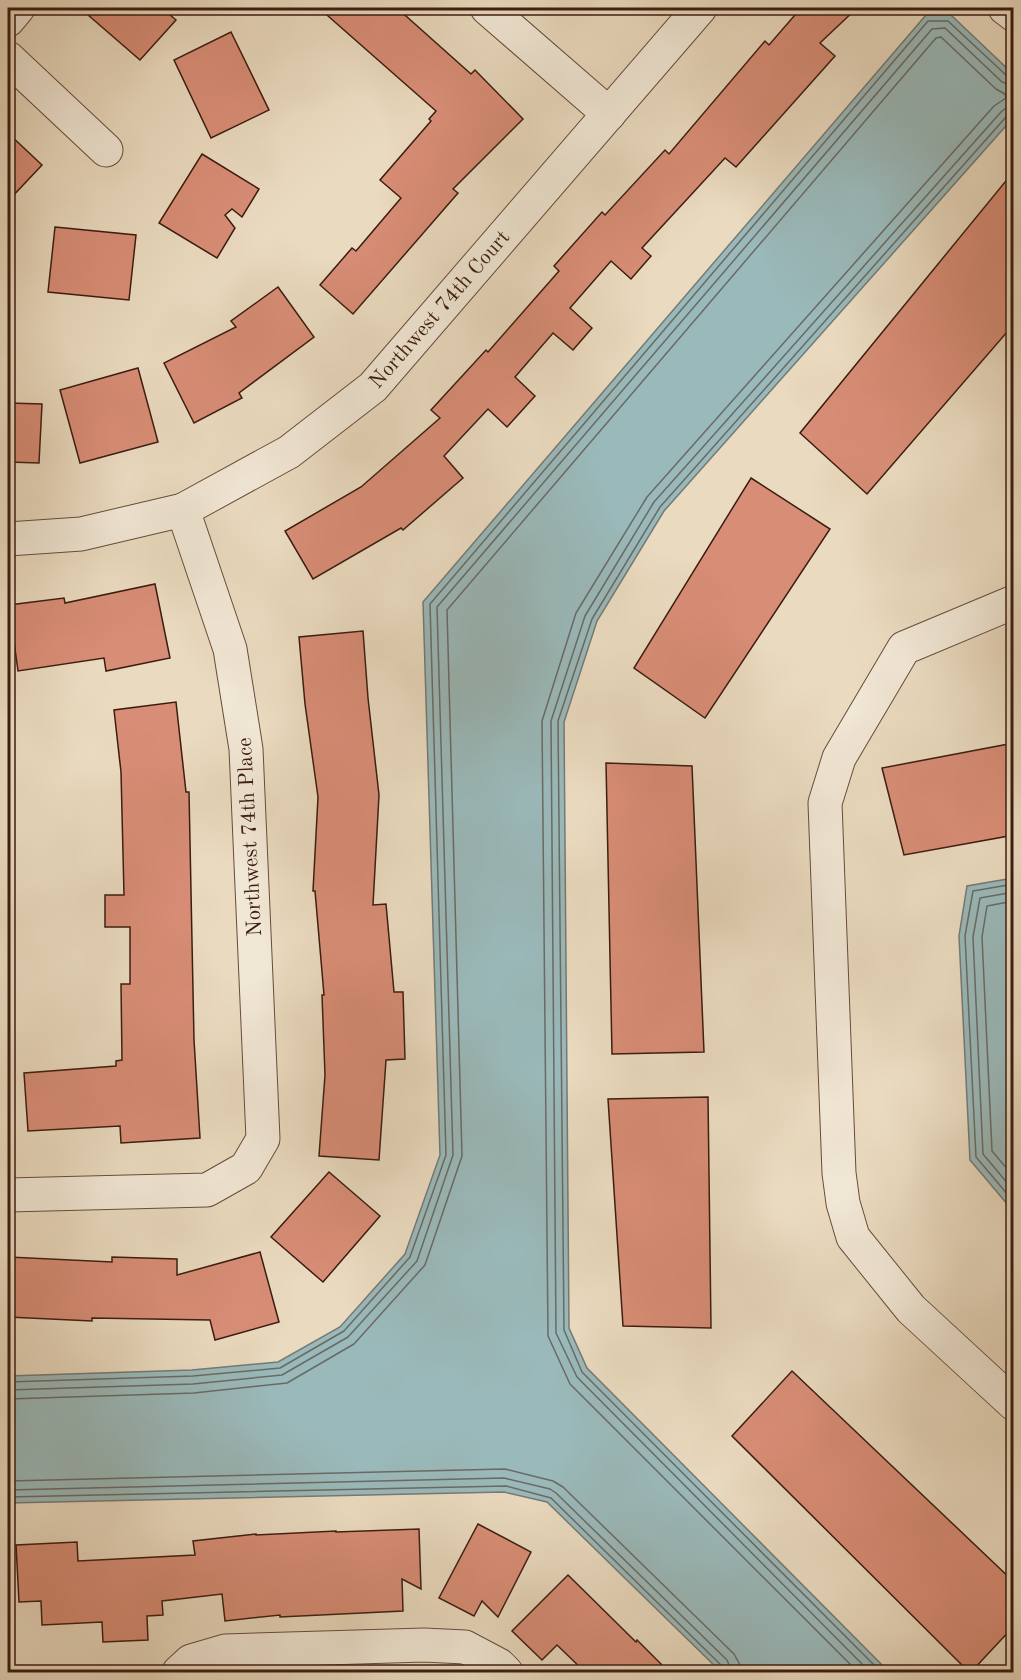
<svg xmlns="http://www.w3.org/2000/svg" width="1021" height="1680" font-family="'Old Standard TT',serif">
  <rect width="100%" height="100%" fill="#eadabf"/>
  <filter id="stains"><feTurbulence type="fractalNoise" baseFrequency=".00333" numOctaves="4"/><feColorMatrix values="0 0 0 0 .2 0 0 0 0 .09 0 0 0 0 .02 0 0 0 .5 -.17"/></filter>
  <radialGradient id="worn" r=".72"><stop offset=".6" stop-color="#630" stop-opacity="0"/><stop offset="1" stop-color="#630" stop-opacity=".3"/></radialGradient>
  <g fill="#9ab9ba" stroke="#747a76" stroke-width="1.5">
    <polygon points="950,14 1013,74 1013,118 664,511 597,621 564,722 569,1328 587,1368 889,1672 721,1672 547,1502 504,1492 8,1503 8,1376 192,1370 278,1362 340,1327 405,1254 440,1155 423,602 926,15"/>
    <polygon points="1013,878 1014,878 1013,1211 970,1160 959,936 967,886"/>
  </g>
  <g fill="none" stroke-linecap="round" stroke-linejoin="round">
    <g stroke="#6a6a65" stroke-width="1.5">
      <polyline points="1014,884 973,891 965,936 976,1157 1014,1202"/>
      <polyline points="1014,892 980,898 973,937 983,1154 1014,1191"/>
      <polyline points="1014,901 987,906 982,937 992,1151 1014,1177"/>
      <polyline points="8,1382 193,1376 280,1368 344,1331 410,1257 446,1155 430,604 928,21 948,21 1007,76 1014,78"/>
      <polyline points="8,1390 193,1384 282,1375 348,1337 417,1261 453,1155 437,607 932,29 945,28 1002,82 1014,86"/>
      <polyline points="8,1399 194,1393 287,1383 354,1344 425,1265 462,1156 447,610 936,38 941,37 996,89 1005,94 1006,98 994,106 647,497 576,613 542,721 548,1336 570,1384 858,1672"/>
      <polyline points="8,1481 505,1469 553,1481 563,1487 734,1654 739,1663 741,1672"/>
      <polyline points="8,1490 504,1478 550,1489 556,1493 727,1660 732,1672"/>
      <polyline points="8,1497 506,1486 551,1498 722,1666 724,1672"/>
      <polyline points="870,1672 577,1377 556,1333 551,721 585,616 654,502 1001,112 1006,108 1014,107"/>
      <polyline points="881,1672 582,1372 564,1330 558,721 592,619 660,507 1006,117 1014,114"/>
    </g>
  </g>
  <g fill="#d88d76" stroke="#3b1c10" stroke-width="1.5">
    <polygon points="80,8 162,8 176,20 140,60"/>
    <polygon points="319,8 397,8 471,74 475,70 523,119 453,189 458,193 353,314 320,285 352,248 356,251 401,198 380,180 431,121 429,119 436,111"/>
    <polygon points="801,8 857,8 820,43 835,56 736,167 725,158 642,248 651,256 631,279 611,261 570,308 592,328 573,350 553,333 515,377 535,396 507,427 488,409 444,456 463,478 403,530 401,528 313,579 285,531 361,487 440,418 431,410 486,350 488,352 559,271 554,266 602,212 605,215 665,150 669,154 765,41 769,45"/>
    <polygon points="231,32 269,110 211,138 174,60"/>
    <polygon points="8,133 42,165 8,201"/>
    <polygon points="202,154 259,189 242,217 232,209 225,215 235,228 217,258 159,223"/>
    <polygon points="1014,171 1014,324 867,494 800,433"/>
    <polygon points="55,227 136,235 129,300 48,292"/>
    <polygon points="278,287 314,337 239,393 242,398 194,423 164,363 236,327 231,321"/>
    <polygon points="138,368 158,442 80,463 60,390"/>
    <polygon points="8,403 42,404 39,463 8,462"/>
    <polygon points="751,478 830,529 705,718 634,668"/>
    <polygon points="155,584 170,658 106,671 104,658 18,671 9,605 64,598 65,603"/>
    <polygon points="363,631 368,698 379,795 373,905 386,904 394,992 403,992 405,1059 386,1060 379,1160 319,1156 325,1075 322,995 324,995 315,891 313,891 318,797 305,704 299,637"/>
    <polygon points="176,702 186,792 189,792 194,1040 200,1138 121,1143 120,1126 28,1131 24,1073 116,1066 116,1061 122,1060 121,984 130,984 130,927 105,927 105,895 124,895 121,772 114,710"/>
    <polygon points="1014,743 1014,835 904,855 882,768"/>
    <polygon points="606,763 692,766 704,1052 612,1054"/>
    <polygon points="708,1097 711,1328 623,1326 608,1099"/>
    <polygon points="329,1172 380,1216 323,1282 271,1237"/>
    <polygon points="260,1252 279,1322 215,1340 210,1320 92,1318 92,1321 8,1317 9,1257 112,1262 112,1257 177,1259 177,1275"/>
    <polygon points="792,1371 1014,1582 1014,1626 971,1672 969,1672 732,1436"/>
    <polygon points="478,1524 531,1552 498,1617 482,1601 474,1616 439,1598"/>
    <polygon points="419,1529 421,1589 402,1579 403,1611 280,1617 280,1615 225,1621 222,1594 162,1601 163,1615 147,1616 148,1640 103,1642 102,1622 42,1625 41,1601 19,1602 16,1545 77,1542 78,1561 195,1555 193,1541 256,1534 256,1535 336,1531 336,1532"/>
    <polygon points="568,1575 636,1642 637,1640 669,1672 585,1672 557,1645 542,1660 512,1631"/>
  </g>
  <g fill="none" stroke-linecap="round" stroke-linejoin="round">
    <g stroke="#674c3c" stroke-width="35">
      <g id="minor">
        <polyline points="487,8 609,114"/>
        <polyline points="1005,8 1014,15"/>
        <polyline points="8,20 18,8"/>
        <polyline points="8,58 106,150"/>
        <polyline points="8,539 81,534 183,510 289,452 373,387 700,8"/>
        <polyline points="1014,602 904,648 839,758 825,803 839,1173 843,1203 853,1237 911,1309 1014,1404"/>
        <polyline points="8,1195 207,1190 246,1168 263,1139 246,749 230,649 183,510"/>
        <polyline points="179,1672 191,1661 225,1651 424,1645 465,1647 499,1665 506,1672"/>
      </g>
    </g>
    <use href="#minor" stroke="#f1e7d5" stroke-width="33"/>
  </g>
  <g text-anchor="middle" stroke-width="5" stroke-linejoin="round" paint-order="stroke">
    <g font-size="21" fill="#3b1c10" stroke="#f1e7d5">
      <text transform="translate(439 309) rotate(-49)" y="7">Northwest 74th Court</text>
      <text transform="translate(249 837) rotate(-93)" y="7">Northwest 74th Place</text>
    </g>
  </g>
  <rect width="1021" height="1680" fill="none" stroke="#eadabf" stroke-width="30"/>
  <rect x="9" y="9" width="1003" height="1662" fill="none" stroke="#3b1c10" stroke-width="3"/>
  <rect x="15" y="15" width="991" height="1650" fill="none" stroke="#3b1c10" stroke-width="1.5"/>
  <rect width="100%" height="100%" filter="url(#stains)"/>
  <rect width="100%" height="100%" fill="url(#worn)"/>
</svg>
